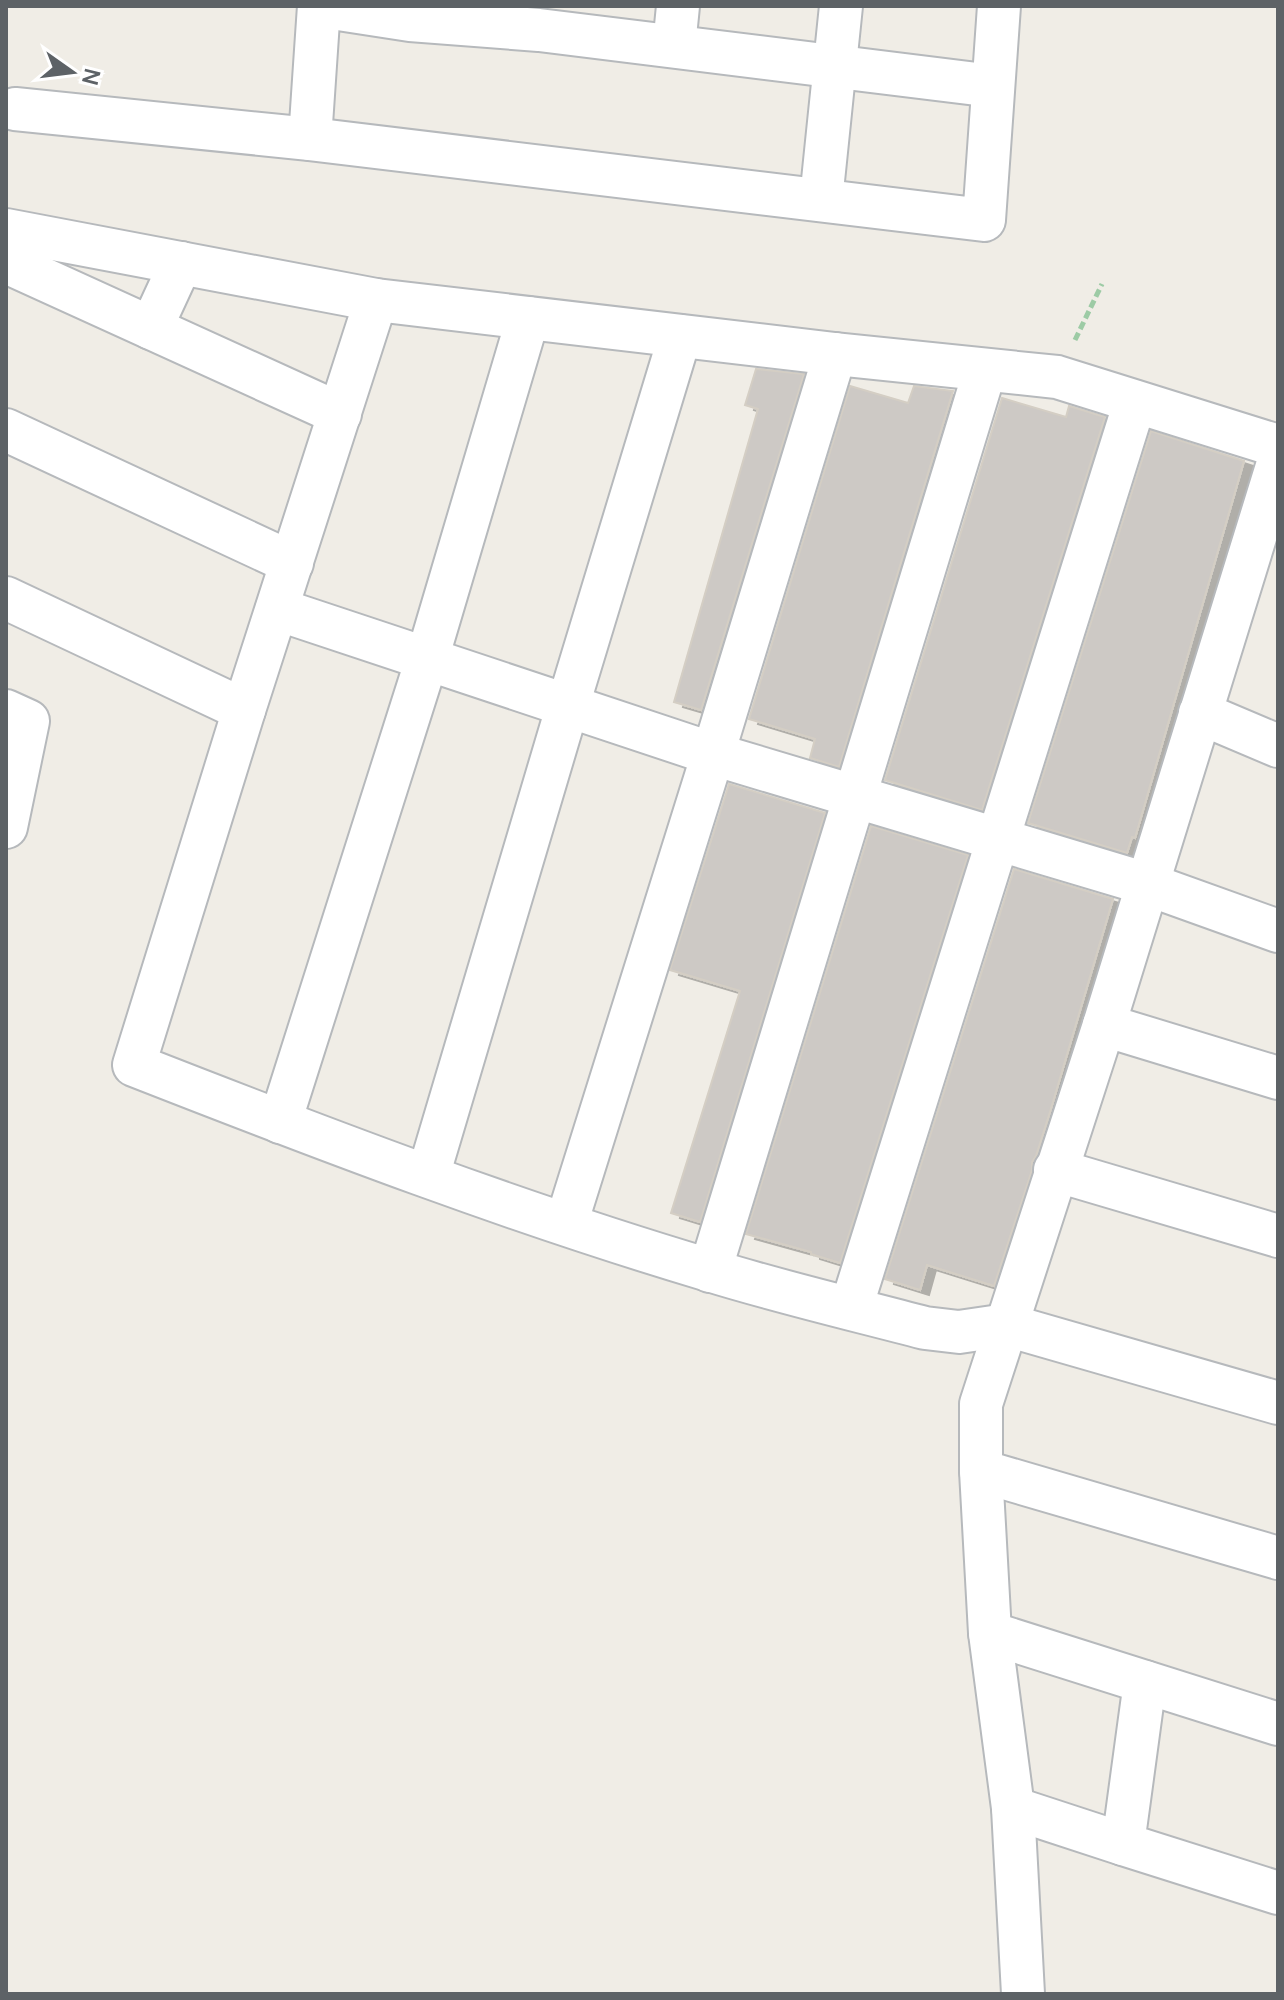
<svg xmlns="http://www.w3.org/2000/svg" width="1284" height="2000" font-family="Manrope,sans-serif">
  <defs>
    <filter id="shadow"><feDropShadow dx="9" dy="5" stdDeviation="0" flood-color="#0004"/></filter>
  </defs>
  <rect width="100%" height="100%" fill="#f0ede6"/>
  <g fill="#cdc9c5" stroke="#d4cec4" stroke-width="2" filter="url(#shadow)">
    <polygon points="756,369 804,374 701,710 674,702 758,409 745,405"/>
    <polygon points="850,386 908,403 914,386 953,391 839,767 810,758 815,739 749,719"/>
    <polygon points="1002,398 1066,417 1069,406 1105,417 982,810 885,780"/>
    <polygon points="1151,431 1244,461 1135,838 1132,837 1127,853 1028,823"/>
    <polygon points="729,784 825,813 700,1222 671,1213 740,991 670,970"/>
    <polygon points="871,826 968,855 840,1263 811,1254 811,1252 746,1234"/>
    <polygon points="1014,869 1113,899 1050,1112 1036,1156 1032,1162 1032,1170 994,1286 927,1265 920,1290 885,1279"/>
  </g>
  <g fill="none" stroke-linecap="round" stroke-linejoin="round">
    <g stroke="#b6b9bc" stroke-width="46">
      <g id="minor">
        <polyline points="319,6 410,20 539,30 993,86"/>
        <polyline points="674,46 678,6"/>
        <polyline points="15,109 310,139 984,220 999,6"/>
        <polyline points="310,139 319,6"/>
        <polyline points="821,200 841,6"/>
        <polyline points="6,230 376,300 835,354 1057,377 1278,446"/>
        <polyline points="6,262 340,414"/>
        <path d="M 376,300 L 244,710 L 134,1065 C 323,1139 514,1212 709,1270 C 780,1292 853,1309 925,1328 L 959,1332 L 1007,1325 L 1278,1403"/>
        <polyline points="151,328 181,263"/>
        <polyline points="6,430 292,563"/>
        <polyline points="6,598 244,710"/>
        <polyline points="277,609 713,754 1147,884 1278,931"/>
        <polyline points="6,711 28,721 6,827"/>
        <polyline points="1200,713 1278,746"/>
        <polyline points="1104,1025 1278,1078"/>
        <polyline points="280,1122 427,659 528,318"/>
        <polyline points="1055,1170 1278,1236"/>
        <polyline points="428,1176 568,705 680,336"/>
        <polyline points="566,1224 713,754 835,354"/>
        <polyline points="710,1271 985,370"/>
        <polyline points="851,1308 1135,402"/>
        <polyline points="981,1471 1278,1558"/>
        <polyline points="990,1633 1278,1724"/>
        <polyline points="1145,1682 1123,1844 1278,1893"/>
        <polyline points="1013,1808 1123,1844"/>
        <polyline points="1023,1994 1013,1808 990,1633 981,1471 981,1404 1104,1025 1278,463"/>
      </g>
    </g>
    <polyline stroke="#9dcba5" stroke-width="5" stroke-dasharray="8 4" stroke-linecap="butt" points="1075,340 1102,284"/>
    <use href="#minor" stroke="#fff" stroke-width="42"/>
  </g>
  <rect width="1284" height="2000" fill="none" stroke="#5d6266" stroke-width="16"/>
  <g transform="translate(72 72) rotate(104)" stroke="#ffffff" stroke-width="6" paint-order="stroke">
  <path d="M0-6L14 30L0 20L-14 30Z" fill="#5d6266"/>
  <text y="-12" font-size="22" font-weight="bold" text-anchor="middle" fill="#5d6266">N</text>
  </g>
</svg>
